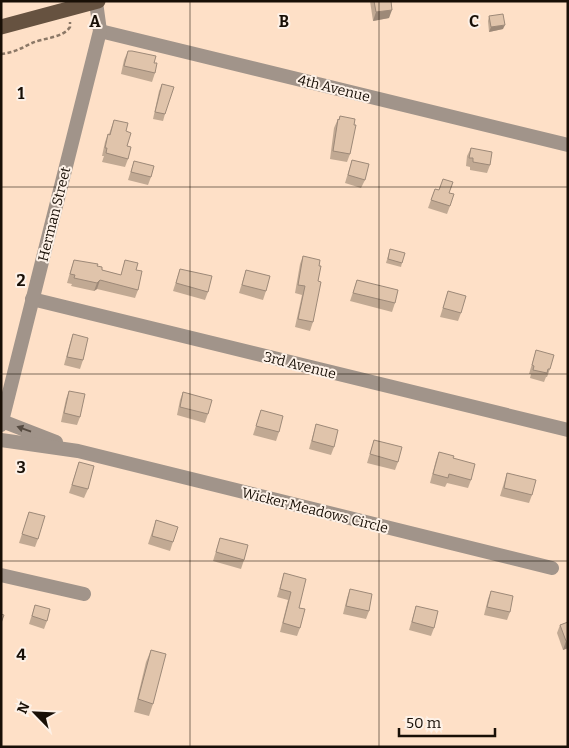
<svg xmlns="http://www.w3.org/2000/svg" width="569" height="748" font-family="Bitter,serif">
  <rect width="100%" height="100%" fill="#fee0c7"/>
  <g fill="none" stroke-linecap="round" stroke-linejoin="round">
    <path stroke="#8b7867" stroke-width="2.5" stroke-dasharray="4 2.5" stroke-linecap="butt" d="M 1,54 C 13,53 22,48 32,43 C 43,38 63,38 70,27 L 70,22"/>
    <g stroke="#a1948a" stroke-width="14">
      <polyline points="100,31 568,145"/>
      <polyline points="32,299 568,430"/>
      <polyline points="2,421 56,442"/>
      <polyline points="1,425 100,31 96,2"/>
      <polyline points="1,440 78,451 552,568"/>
      <polyline points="1,575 84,594"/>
    </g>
    <polyline stroke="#665240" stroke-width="15" points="1,27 98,1"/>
  </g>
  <g fill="#c1a993">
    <polygon points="370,1 391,1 389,18 373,21"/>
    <polygon points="489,16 503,29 489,32 488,21"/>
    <polygon points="128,51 154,63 155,73 152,82 121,74 124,60"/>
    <polygon points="162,84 165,114 163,121 153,119 159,91"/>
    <polygon points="340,116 354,125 350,154 347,162 330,159 334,128 338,119 339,120"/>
    <polygon points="114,120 126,131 128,159 125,167 102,162 104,156 102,156 105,142 108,134 109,134"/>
    <polygon points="471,148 490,165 487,173 470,170 470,167 466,166 467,156"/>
    <polygon points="352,160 365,180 361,188 345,183"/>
    <polygon points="134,161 151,177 148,185 128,180"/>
    <polygon points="435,189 449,193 450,206 447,214 428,208"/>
    <polygon points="390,249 402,263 401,267 386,263"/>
    <polygon points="303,256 319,266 318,281 313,322 310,331 295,327 302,295 295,293 300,264"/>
    <polygon points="74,260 97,266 102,270 121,275 125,260 136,270 138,290 135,298 97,289 94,291 71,286 72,284 67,283 71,269"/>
    <polygon points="180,269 208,292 205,300 173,291"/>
    <polygon points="246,270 266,291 263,300 239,293"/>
    <polygon points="357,280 395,303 392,312 350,301"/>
    <polygon points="448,291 461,313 458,321 440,317"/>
    <polygon points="73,334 83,360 80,369 64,365 70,343"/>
    <polygon points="536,350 550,369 547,377 546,377 544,382 530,378 531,374 529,374"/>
    <polygon points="69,391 80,417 77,425 61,422 66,399"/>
    <polygon points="183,392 208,414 205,423 177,415 180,400"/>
    <polygon points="261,410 279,432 276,441 253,435"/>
    <polygon points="316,424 334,447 331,455 309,449"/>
    <polygon points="374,440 398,462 395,470 367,463"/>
    <polygon points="439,452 453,458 471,480 468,488 447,483 445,487 430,483 436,460"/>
    <polygon points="79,462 88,489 84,498 69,493"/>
    <polygon points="507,473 532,495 529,503 500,496"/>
    <polygon points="29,512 38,539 35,547 19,543"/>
    <polygon points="156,520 173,542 170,551 148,544"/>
    <polygon points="220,538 244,560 241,569 213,561"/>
    <polygon points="284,573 299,608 300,628 297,636 280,632 288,600 277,597"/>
    <polygon points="350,589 369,611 366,619 343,614 347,598"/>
    <polygon points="491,591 510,612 507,620 484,615 488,599"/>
    <polygon points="35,605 47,621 44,629 29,624"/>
    <polygon points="416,606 434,628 431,636 409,630"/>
    <polygon points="568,622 568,648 563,650 557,633 560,625"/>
    <polygon points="151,650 153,704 149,716 134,712 146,662"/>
  </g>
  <g fill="#9d8978">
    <polygon points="392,10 389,18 373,21 376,12"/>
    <polygon points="505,25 503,29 489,32 491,27"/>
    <polygon points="100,280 97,289 94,291 97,283"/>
    <polygon points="566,641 568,641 568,648 563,650"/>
  </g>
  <g fill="#e0c4ab" stroke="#9d8978">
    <polygon points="374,1 391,1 392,10 376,12"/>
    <polygon points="503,14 505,25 491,27 489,16"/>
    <polygon points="128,51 132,51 156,56 154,63 157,63 155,73 124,66"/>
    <polygon points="162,84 174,87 165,114 155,112"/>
    <polygon points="340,116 355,119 354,125 356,125 350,154 333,151 338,119 339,120"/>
    <polygon points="114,120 128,123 126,131 131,133 127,146 131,147 128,159 106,153 107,148 105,148 108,134 110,135"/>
    <polygon points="471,148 492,152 490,165 473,162 473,158 469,158"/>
    <polygon points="352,160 369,164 365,180 348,175"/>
    <polygon points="134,161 154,166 151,177 131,172"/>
    <polygon points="443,179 453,182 449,193 454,194 450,206 431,200 435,189 439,190"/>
    <polygon points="390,249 405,253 402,263 388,259"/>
    <polygon points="303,256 320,260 319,266 321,266 318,281 321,282 313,322 298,319 305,286 298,285"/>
    <polygon points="74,260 98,264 97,266 102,267 102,270 121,275 125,260 138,263 136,270 142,271 138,290 100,280 97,283 74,278 75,275 70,274"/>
    <polygon points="180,269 212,276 208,292 176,283"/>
    <polygon points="246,270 270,276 266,291 242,285"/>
    <polygon points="357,280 398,290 395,303 353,293"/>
    <polygon points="448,291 466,296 461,313 443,308"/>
    <polygon points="73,334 88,338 83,360 67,357"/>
    <polygon points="536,350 554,355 550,369 548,369 547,373 533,370 534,366 532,365"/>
    <polygon points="69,391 85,394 80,417 64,413"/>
    <polygon points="183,392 212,400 208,414 180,407"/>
    <polygon points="261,410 283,416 279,432 256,426"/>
    <polygon points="316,424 338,430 334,447 312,441"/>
    <polygon points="374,440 402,447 398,462 370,454"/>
    <polygon points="439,452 454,456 453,458 475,464 471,480 449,474 448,478 433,474"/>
    <polygon points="79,462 94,466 88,489 72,485"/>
    <polygon points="507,473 536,480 532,495 504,488"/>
    <polygon points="29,512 45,516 38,539 22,534"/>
    <polygon points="156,520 178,527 173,542 152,536"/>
    <polygon points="220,538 248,545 244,560 216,552"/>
    <polygon points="284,573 306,579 299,608 305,609 300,628 283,623 291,592 280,589"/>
    <polygon points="350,589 372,594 369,611 346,606"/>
    <polygon points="491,591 513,596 510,612 487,607"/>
    <polygon points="35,605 50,609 47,621 32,616"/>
    <polygon points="416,606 438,611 434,628 412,622"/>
    <polygon points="1,614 4,615 1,623"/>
    <polygon points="568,622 568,641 566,641 560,625"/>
    <polygon points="151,650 166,654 153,704 138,699"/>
  </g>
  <defs><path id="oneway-solid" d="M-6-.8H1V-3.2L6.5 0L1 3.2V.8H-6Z" transform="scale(1.25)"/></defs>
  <use fill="#564b41" href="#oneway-solid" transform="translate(24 429) rotate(-160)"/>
  <path fill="none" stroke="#180f06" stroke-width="1" stroke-opacity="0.55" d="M 190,1 L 190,747M 379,1 L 379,747M 1,187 L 568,187M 1,374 L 568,374M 1,561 L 568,561"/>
  <g text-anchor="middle" stroke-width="4" stroke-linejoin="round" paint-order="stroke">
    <g font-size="14" fill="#180f06" stroke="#fdf1e7">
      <text transform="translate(334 88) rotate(14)" y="5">4th Avenue</text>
      <text transform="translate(54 214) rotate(-76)" y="5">Herman Street</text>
      <text transform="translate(300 365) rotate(14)" y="5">3rd Avenue</text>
      <text transform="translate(315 510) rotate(14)" y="5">Wicker Meadows Circle</text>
    </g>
  </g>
  <g font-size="16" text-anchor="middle" font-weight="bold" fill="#180f06" stroke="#fdf1e7" stroke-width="4" stroke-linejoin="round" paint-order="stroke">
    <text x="95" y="27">A</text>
    <text x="284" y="27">B</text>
    <text x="474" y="27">C</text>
    <text x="21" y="99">1</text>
    <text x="21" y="286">2</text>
    <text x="21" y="473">3</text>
    <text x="21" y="660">4</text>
  </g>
  <rect width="569" height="748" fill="none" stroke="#180f06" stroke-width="5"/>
  <g transform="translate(35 713) rotate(294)" stroke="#fdf1e7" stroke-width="4" paint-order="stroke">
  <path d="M0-4L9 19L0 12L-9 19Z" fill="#180f06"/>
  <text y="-8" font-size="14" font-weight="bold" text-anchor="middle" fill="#180f06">N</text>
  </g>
  <path d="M399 728v8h96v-8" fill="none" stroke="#180f06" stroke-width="2.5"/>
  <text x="406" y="728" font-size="15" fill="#180f06" stroke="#fdf1e7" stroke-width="4" paint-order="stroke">50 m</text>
</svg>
